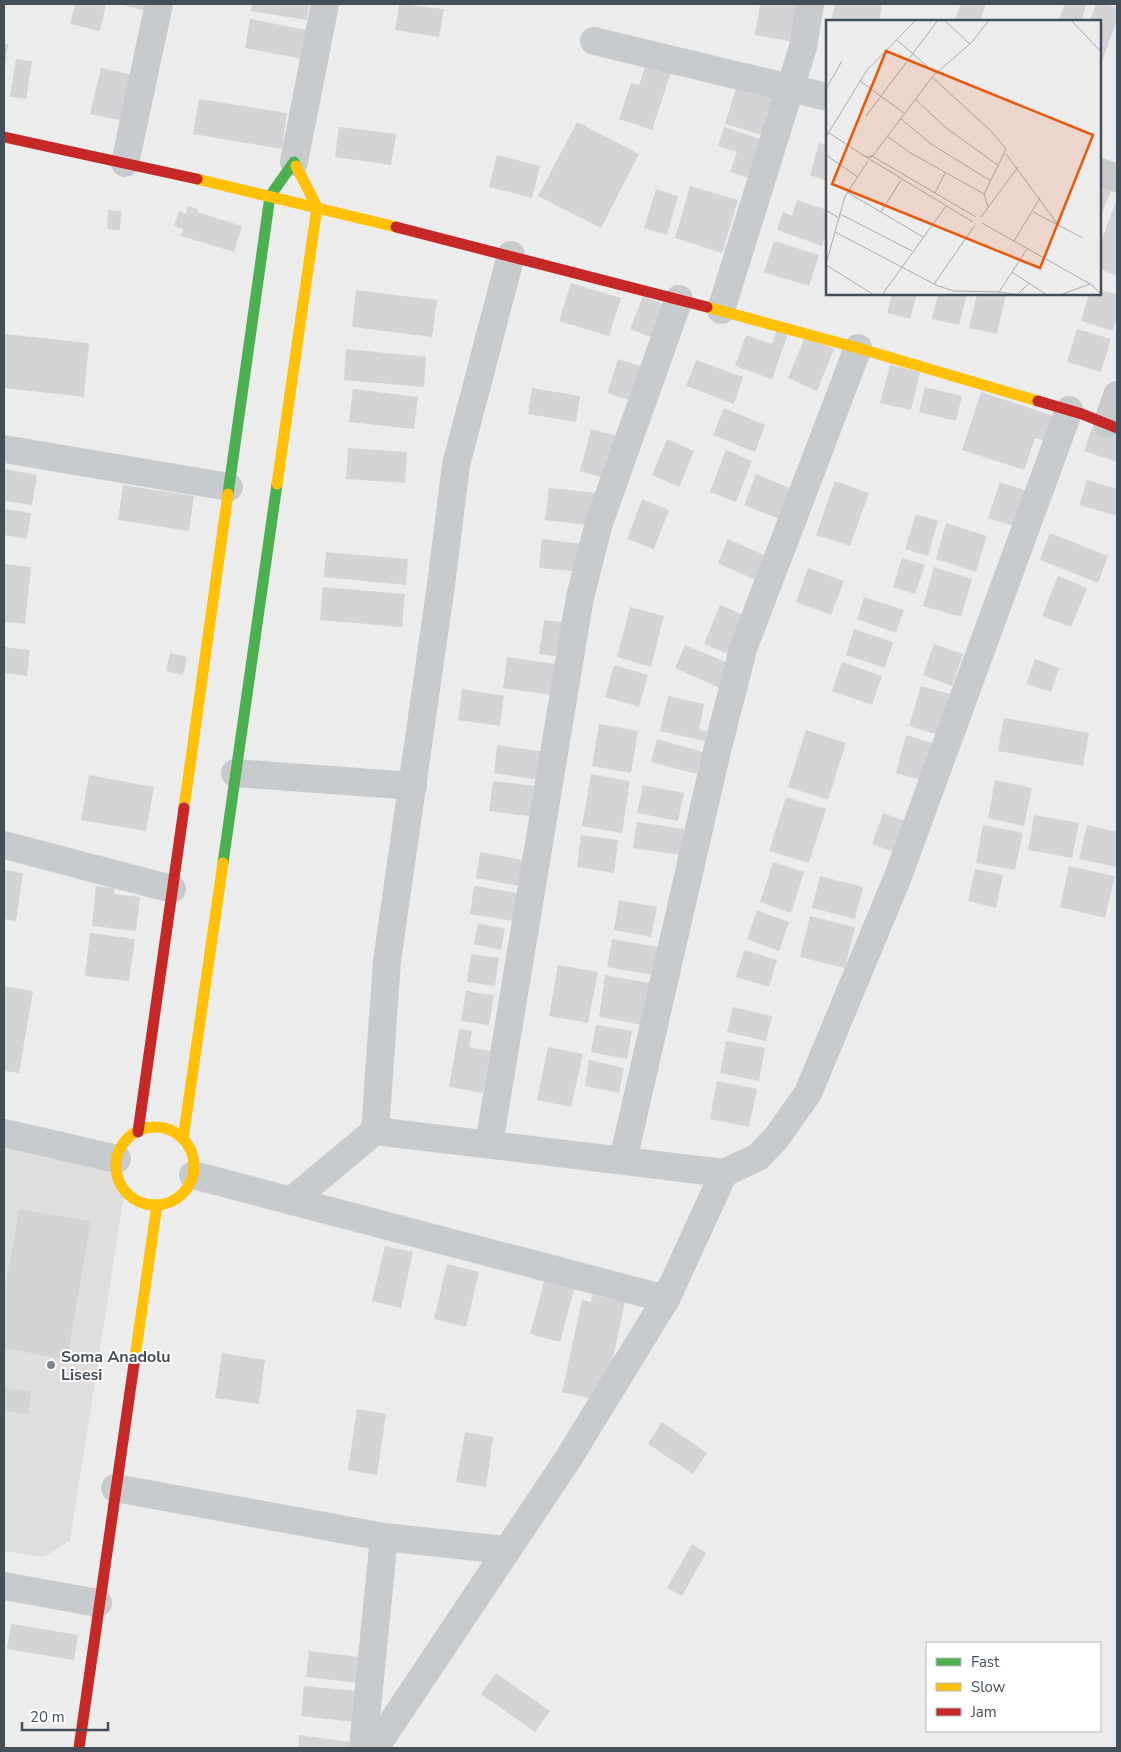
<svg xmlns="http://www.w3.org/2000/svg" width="1121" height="1752" font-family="'Nunito Sans',sans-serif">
  <rect width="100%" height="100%" fill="#edecec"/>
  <polygon fill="#dfddde" points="4,1146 121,1173 125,1189 70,1541 43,1557 4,1551"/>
  <g fill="#d4d4d6">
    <polygon points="75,4 106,4 100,31 70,24"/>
    <polygon points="120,4 152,4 150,12"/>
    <polygon points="252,4 309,4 307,20 251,11"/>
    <polygon points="399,4 444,9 439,37 395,30"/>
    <polygon points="760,4 799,4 793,42 755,35"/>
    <polygon points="835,4 882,4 879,21 831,21"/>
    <polygon points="961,4 986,4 980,21 954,21"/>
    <polygon points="1065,4 1087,4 1081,21 1058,21"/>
    <polygon points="1096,4 1106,4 1117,8 1117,21 1102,61 1100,60 1100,21 1090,21"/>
    <polygon points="250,19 307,30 302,59 245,48"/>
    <polygon points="4,43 8,44 5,67 4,67"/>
    <polygon points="16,59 32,61 26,99 10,97"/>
    <polygon points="647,61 672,69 652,130 619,119 631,83 639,85"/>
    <polygon points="101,68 133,75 123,121 90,114"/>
    <polygon points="739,79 779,91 766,136 725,124"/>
    <polygon points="199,99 287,113 282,149 193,134"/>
    <polygon points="577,122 639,154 601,228 538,196"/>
    <polygon points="339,127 396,134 391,165 335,157"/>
    <polygon points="724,127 764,140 752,179 730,172 737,152 718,146"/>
    <polygon points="819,143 827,145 827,181 810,175"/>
    <polygon points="497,155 540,166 532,198 489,187"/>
    <polygon points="1100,181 1113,186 1100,218"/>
    <polygon points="690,186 738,200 722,253 675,238"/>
    <polygon points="656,189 678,196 667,235 644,228"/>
    <polygon points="1117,198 1117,276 1100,269 1100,244"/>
    <polygon points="797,200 827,210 827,231 822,246 777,230 783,212 792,216"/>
    <polygon points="188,206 198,209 197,212 242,226 234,252 181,236 183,229 174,226 179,211 186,214"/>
    <polygon points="108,210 121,211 120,230 107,229"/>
    <polygon points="774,241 819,255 809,286 764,272"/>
    <polygon points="571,283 621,298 609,336 559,321"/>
    <polygon points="356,290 437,300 432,337 352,327"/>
    <polygon points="1100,290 1117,294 1117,316 1113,331 1081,321 1089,294 1100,294"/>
    <polygon points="892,294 917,294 910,319 887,313"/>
    <polygon points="938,294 967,294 959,325 932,319"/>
    <polygon points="977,294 1006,294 997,334 969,328"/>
    <polygon points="643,296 669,306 656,339 630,329"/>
    <polygon points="777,329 788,334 772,379 735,366 746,335 772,344"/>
    <polygon points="1077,329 1111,339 1101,372 1067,362"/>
    <polygon points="4,334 89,343 84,397 4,388"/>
    <polygon points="805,337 834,349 817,391 788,378"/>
    <polygon points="346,349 426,357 424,387 344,380"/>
    <polygon points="618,359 643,367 632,401 607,393"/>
    <polygon points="696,360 743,377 734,404 686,386"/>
    <polygon points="890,365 920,372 911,410 880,403"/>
    <polygon points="925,387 962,396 956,421 919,412"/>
    <polygon points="532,388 580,396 576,422 528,414"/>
    <polygon points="353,389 418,397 414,429 349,422"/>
    <polygon points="981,392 1057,417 1049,442 1035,438 1024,470 962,450"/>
    <polygon points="724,408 765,425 755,452 713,435"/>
    <polygon points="1092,428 1117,437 1117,462 1084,451"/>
    <polygon points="591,429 618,436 607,479 580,471"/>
    <polygon points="667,439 694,451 679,487 652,475"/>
    <polygon points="348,448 407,452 405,483 346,479"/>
    <polygon points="726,450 752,461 736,502 710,492"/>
    <polygon points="4,469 37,475 32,505 4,501"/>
    <polygon points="756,474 798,491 786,522 744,505"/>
    <polygon points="1087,480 1117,489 1117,516 1079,505"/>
    <polygon points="835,481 869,493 850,546 816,535"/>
    <polygon points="1000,482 1031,492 1020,528 988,518"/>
    <polygon points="123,485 194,496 189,531 118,520"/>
    <polygon points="549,488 598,493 595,526 545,520"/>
    <polygon points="642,499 669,510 654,549 627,539"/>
    <polygon points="4,509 31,513 27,539 4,535"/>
    <polygon points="916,514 938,521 928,556 905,549"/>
    <polygon points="946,523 987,536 976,572 936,559"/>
    <polygon points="1050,533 1108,556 1098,583 1040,560"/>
    <polygon points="542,539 584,544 581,572 539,568"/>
    <polygon points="728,539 771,558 760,582 718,563"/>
    <polygon points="326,552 408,559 406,585 324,577"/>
    <polygon points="902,558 925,565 915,594 893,587"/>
    <polygon points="4,564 31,567 25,624 4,622"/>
    <polygon points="934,567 972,579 961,617 923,606"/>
    <polygon points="808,568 844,581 831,615 796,602"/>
    <polygon points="1058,576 1087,588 1071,627 1042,616"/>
    <polygon points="323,587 405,594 402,627 320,620"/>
    <polygon points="864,597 904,610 896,633 857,619"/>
    <polygon points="720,605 753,619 737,658 704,644"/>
    <polygon points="630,607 664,616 651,667 617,657"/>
    <polygon points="544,620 575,624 569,658 539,654"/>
    <polygon points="854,629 893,642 885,668 846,655"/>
    <polygon points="934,644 963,654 952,686 923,675"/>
    <polygon points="685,645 733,665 722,689 675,668"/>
    <polygon points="4,647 30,650 27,676 4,673"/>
    <polygon points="170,653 187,657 183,675 166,671"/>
    <polygon points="507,657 556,664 552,695 503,688"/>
    <polygon points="1035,659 1059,668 1051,692 1026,684"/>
    <polygon points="842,662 882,676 872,705 832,691"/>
    <polygon points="614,665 648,675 639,707 605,697"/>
    <polygon points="921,686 950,694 939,735 909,726"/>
    <polygon points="462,689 504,696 500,726 458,720"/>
    <polygon points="668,696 704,704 699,730 707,731 705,741 660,731"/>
    <polygon points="1004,718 1089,733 1083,766 998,751"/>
    <polygon points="599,724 638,731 631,773 592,766"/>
    <polygon points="806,730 846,743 828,800 788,787"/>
    <polygon points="906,735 935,744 925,781 896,773"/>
    <polygon points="657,739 703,752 697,774 651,762"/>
    <polygon points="497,745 544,752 540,780 494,773"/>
    <polygon points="591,774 630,781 622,833 582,826"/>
    <polygon points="89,775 154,787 146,831 81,820"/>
    <polygon points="995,780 1032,788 1024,826 988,818"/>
    <polygon points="493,781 539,786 536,817 489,811"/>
    <polygon points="643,785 684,793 678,821 637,813"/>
    <polygon points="786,797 826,809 809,863 769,851"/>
    <polygon points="883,813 905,821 894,852 872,844"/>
    <polygon points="1034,815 1079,823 1072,858 1028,850"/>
    <polygon points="637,822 684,829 681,855 633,848"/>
    <polygon points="983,825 1023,833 1015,870 976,863"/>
    <polygon points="1087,825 1117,832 1116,867 1079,859"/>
    <polygon points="581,835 618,840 614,873 577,867"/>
    <polygon points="480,852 524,860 520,886 476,878"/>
    <polygon points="773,862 804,872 791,913 760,902"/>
    <polygon points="1069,866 1115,876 1105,918 1060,907"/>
    <polygon points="975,869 1003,875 996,908 968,901"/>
    <polygon points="4,870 23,873 16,921 4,919"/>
    <polygon points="820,876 863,887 855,919 812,908"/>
    <polygon points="96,886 115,888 114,894 140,897 136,931 92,926"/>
    <polygon points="474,886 517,893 513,921 470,914"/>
    <polygon points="619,900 657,907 651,937 614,930"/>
    <polygon points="757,910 789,922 779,951 747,939"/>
    <polygon points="810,916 855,927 845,968 800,957"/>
    <polygon points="478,923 505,929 501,950 474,944"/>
    <polygon points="90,933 135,939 129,981 85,976"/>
    <polygon points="612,939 658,947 653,975 607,967"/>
    <polygon points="744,950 777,960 769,987 736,977"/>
    <polygon points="471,954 499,958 495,986 467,982"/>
    <polygon points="558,965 598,972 588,1023 549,1016"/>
    <polygon points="605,975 650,983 642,1025 599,1017"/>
    <polygon points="5,986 33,991 19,1073 4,1071"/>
    <polygon points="466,991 494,995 489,1025 461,1021"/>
    <polygon points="733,1007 772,1016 766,1041 727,1032"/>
    <polygon points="596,1025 632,1031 627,1059 591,1052"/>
    <polygon points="459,1029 472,1031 469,1047 490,1051 483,1093 449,1087"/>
    <polygon points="726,1041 765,1048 759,1081 720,1073"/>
    <polygon points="548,1047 583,1054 571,1107 537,1100"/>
    <polygon points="589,1060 624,1068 619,1093 585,1086"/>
    <polygon points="717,1081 757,1089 749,1127 710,1119"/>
    <polygon points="19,1209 91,1221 67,1360 4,1348 4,1296"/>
    <polygon points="385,1246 413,1252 401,1308 372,1301"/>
    <polygon points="447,1264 479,1272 466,1327 434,1319"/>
    <polygon points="547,1271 577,1279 560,1342 530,1334"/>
    <polygon points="592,1295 625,1302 607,1386 598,1400 562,1392 582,1300 591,1302"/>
    <polygon points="222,1353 265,1360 259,1404 215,1398"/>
    <polygon points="4,1388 31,1391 29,1414 4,1411"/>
    <polygon points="357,1409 386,1414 377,1475 348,1470"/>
    <polygon points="662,1422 707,1453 693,1474 648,1444"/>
    <polygon points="465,1432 493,1437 486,1487 456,1482"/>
    <polygon points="692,1544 706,1553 682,1596 667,1588"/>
    <polygon points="11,1624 78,1635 74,1660 7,1649"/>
    <polygon points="309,1651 360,1657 357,1683 306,1677"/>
    <polygon points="496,1673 550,1711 535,1732 481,1694"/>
    <polygon points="304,1686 356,1691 353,1722 301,1716"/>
    <polygon points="299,1735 350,1742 349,1748 298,1748"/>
  </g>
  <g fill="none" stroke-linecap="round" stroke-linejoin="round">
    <g stroke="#c8cbcd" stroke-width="28">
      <polyline points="594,41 827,97"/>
      <polyline points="294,162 325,4"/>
      <polyline points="125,163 159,4"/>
      <polyline points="1100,172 1117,178"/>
      <polyline points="721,310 803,47 810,4"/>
      <polyline points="1107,424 1117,395"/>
      <polyline points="4,449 229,487"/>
      <polyline points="235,773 413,786"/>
      <polyline points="4,845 172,889"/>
      <polyline points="375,1131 724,1173 758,1157 777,1137 808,1093 897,879 1069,410"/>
      <polyline points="4,1133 117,1159"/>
      <polyline points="489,1144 580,597 599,523 679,299"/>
      <polyline points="623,1160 716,755 743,649 858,348"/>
      <polyline points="193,1175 666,1299"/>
      <polyline points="291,1201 375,1131 387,961 441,585 456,465 511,255"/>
      <polyline points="115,1488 384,1537 505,1550"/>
      <polyline points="4,1586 98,1603"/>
      <polyline points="363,1748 384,1537"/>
      <polyline points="375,1748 568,1459 666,1299 724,1173"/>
    </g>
    <g stroke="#4caf50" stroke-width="11">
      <polyline points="228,494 270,196 294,162 296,166"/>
      <polyline points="223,863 277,484"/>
    </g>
    <g stroke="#ffc107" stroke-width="11">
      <polyline points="197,179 396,227"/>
      <polyline points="707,307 858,348 1038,401"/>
      <polyline points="277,484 317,207 296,166"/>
      <polyline points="184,808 228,494"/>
      <circle cx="155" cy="1166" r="39"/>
      <polyline points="183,1139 223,863"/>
      <polyline points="134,1364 157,1205"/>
    </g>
    <g stroke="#c62828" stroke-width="11">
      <polyline points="4,137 197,179"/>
      <polyline points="396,227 707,307"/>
      <polyline points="1038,401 1082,414 1117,428"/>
      <polyline points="138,1132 184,808"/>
      <polyline points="79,1748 134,1364"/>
    </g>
  </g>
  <circle fill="#7f858c" stroke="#fff" stroke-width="2" cx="51" cy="1365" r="5"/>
  <g text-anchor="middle" stroke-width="4" stroke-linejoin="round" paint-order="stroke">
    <g font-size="16" font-weight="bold" fill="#444e58" stroke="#fff" text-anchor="start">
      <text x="61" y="1362">Soma Anadolu<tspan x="61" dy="18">Lisesi</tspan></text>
    </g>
  </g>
  <g transform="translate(826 20)">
    <rect width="275" height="275" fill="#edecec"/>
    <path fill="none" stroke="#a9adb1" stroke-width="1" d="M 118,0 L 144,24M 245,0 L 275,32M 71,20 L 109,53M 106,57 L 165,111 L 180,129 L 158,174M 34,61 L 78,93M 0,69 L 16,41M 89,79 L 119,107 L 173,146M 40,96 L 112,0M 74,98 L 105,124 L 165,161M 0,111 L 40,137M 61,116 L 83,132 L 158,174 L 162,187M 0,117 L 41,50 L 90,0M 180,134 L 233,206M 0,135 L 32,157M 40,137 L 46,136 L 150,197M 40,137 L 147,202M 45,138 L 107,56 L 146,22 L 163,0M 21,172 L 97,217M 109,173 L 119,153M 0,190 L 13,198M 55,192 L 75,160M 207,192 L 257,218M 14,194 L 86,231M 155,197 L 192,147M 156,203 L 266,265 L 275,274M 9,212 L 112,266 L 128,271 L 173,272 L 201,229M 188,221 L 214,178M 0,244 L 19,176 L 42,141M 0,245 L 48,275M 186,252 L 221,275M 108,264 L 149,205M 173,272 L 195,275M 192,274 L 203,263M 56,275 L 120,186M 234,275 L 264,264"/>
    <path fill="#e8590c" fill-opacity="0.15" stroke="#e8590c" stroke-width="2.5" d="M 60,31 L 267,115 L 214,248 L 6,164 Z"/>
    <rect width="275" height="275" fill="none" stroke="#444e58" stroke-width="2.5"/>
  </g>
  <rect width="1121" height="1752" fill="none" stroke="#444e58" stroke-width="10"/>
  <rect x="926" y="1642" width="175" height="90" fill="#ffffff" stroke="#b4b8bc"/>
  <rect x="936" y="1658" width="25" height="8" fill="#4caf50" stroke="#b4b8bc"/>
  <text x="971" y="1667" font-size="15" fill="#444e58">Fast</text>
  <rect x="936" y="1683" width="25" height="8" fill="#ffc107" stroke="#b4b8bc"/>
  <text x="971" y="1692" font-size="15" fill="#444e58">Slow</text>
  <rect x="936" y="1708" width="25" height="8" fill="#c62828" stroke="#b4b8bc"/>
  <text x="971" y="1717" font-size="15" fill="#444e58">Jam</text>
  <path d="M22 1722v8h86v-8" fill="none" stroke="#444e58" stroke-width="2.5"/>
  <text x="30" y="1722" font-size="15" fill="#444e58" stroke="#ffffff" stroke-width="4" paint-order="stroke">20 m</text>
</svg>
